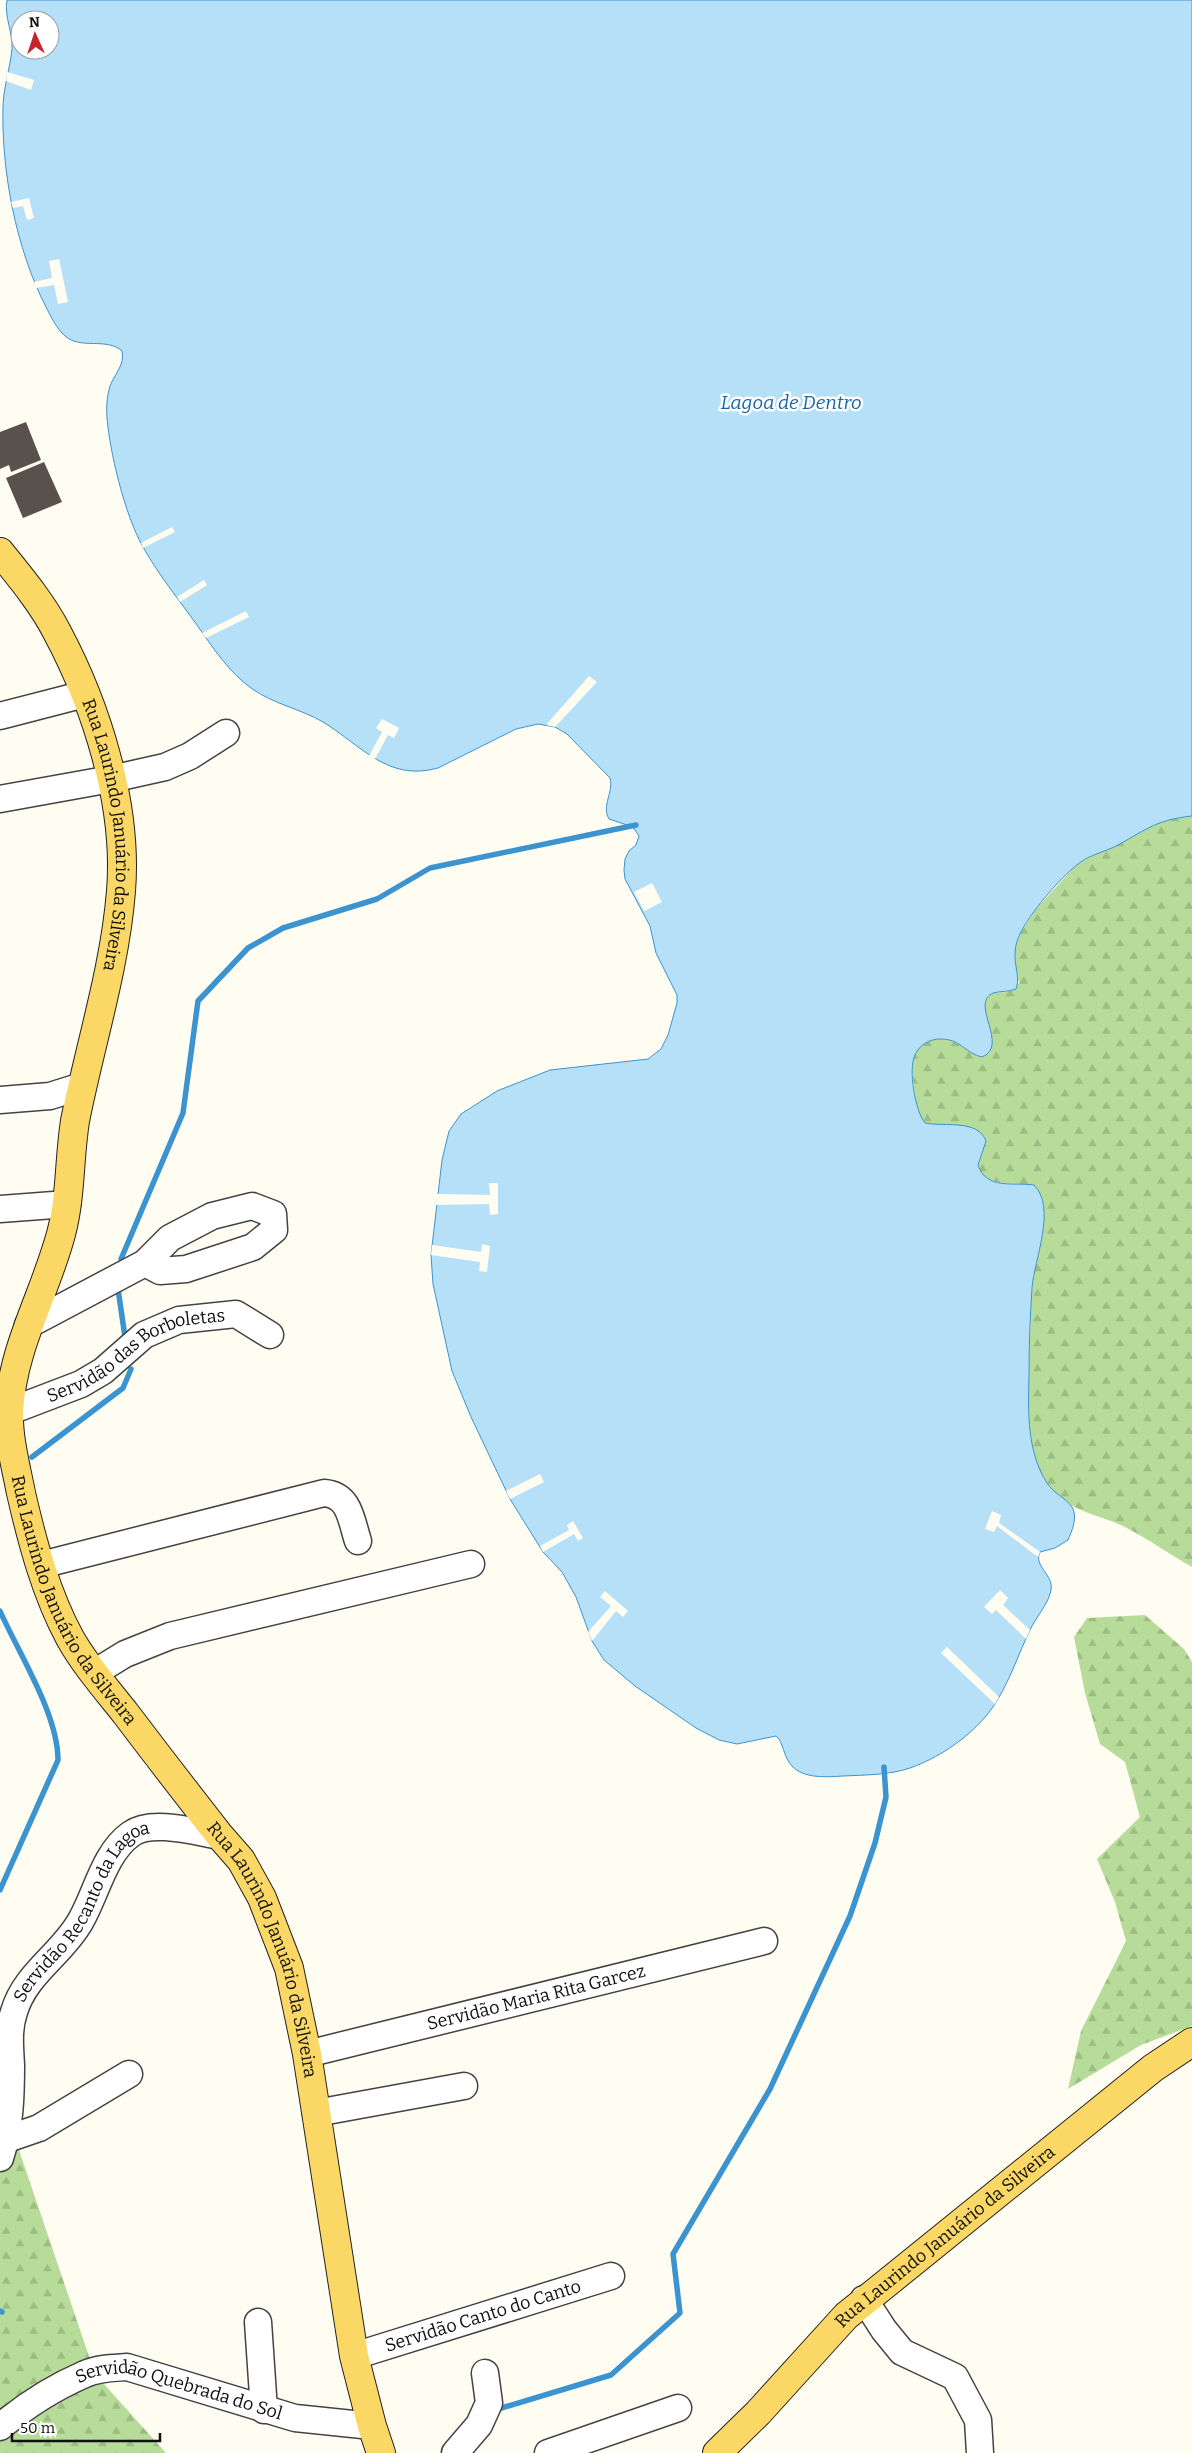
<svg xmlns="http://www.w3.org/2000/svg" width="1192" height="2453" font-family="Bitter,serif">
  <defs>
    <pattern id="forest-firs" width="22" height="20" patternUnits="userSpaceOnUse" patternTransform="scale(1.25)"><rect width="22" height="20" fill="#b7dc99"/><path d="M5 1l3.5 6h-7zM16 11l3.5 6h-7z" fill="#9cbc83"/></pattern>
  </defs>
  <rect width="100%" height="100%" fill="#fffdf2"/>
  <g fill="url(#forest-firs)">
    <path d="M 1192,816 L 1192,1567 C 1169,1554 1147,1538 1123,1526 C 1095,1513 1069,1512 1048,1485 C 1021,1449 1028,1383 1030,1340 C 1031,1323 1030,1305 1032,1287 C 1034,1259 1057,1207 1034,1185 C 1014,1182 963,1189 983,1151 C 968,1143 952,1132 935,1125 C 932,1124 927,1124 924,1122 C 915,1115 910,1066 914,1055 C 927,1026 961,1042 977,1056 L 989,1053 C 998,1035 977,1009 988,997 C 993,991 1000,993 1006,992 C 1011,991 1015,986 1019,983 L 1013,953 L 1020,934 L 1035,910 L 1077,864 L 1160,821 Z"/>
    <polygon points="1145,1615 1184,1649 1192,1662 1192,2026 1141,2045 1068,2089 1081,2031 1126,1941 1115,1902 1097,1859 1140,1817 1125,1762 1100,1744 1085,1693 1074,1637 1087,1618"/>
    <polygon points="0,2094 95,2374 166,2453 0,2453"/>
  </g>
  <path fill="#b6dff8" stroke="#3b94d0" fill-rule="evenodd" d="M 7,0 L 1192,0 L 1192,816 C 1153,820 1144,832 1112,848 C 1100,853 1088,856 1078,864 C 1060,878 1029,914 1020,934 C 1008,958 1022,973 1016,989 C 1009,992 1000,991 993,993 C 969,1003 1010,1046 982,1057 C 966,1054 960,1038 940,1039 C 930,1039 919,1045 915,1055 C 908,1069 915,1111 925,1123 C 945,1127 978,1119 986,1141 L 978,1165 C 986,1190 1013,1182 1034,1185 C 1057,1208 1034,1260 1032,1288 C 1030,1317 1029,1347 1029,1376 C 1028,1412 1027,1452 1047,1483 C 1053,1493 1066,1498 1072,1507 C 1078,1517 1072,1531 1068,1540 L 1055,1548 L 1040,1552 C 1033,1566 1054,1575 1051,1590 C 1049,1603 1036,1617 1030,1630 C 1019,1653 1011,1677 998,1699 C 980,1730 944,1756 910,1768 C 890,1775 864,1775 843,1776 C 827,1777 804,1779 792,1766 C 785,1759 784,1748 779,1739 L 776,1736 L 737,1744 L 719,1740 L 696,1728 L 635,1686 L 604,1660 L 592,1641 L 576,1597 L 562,1572 L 543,1552 L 510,1499 L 471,1417 L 452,1371 L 433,1284 L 431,1255 L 442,1160 L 449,1131 L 461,1114 L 497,1091 L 550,1070 L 648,1059 L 661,1049 L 668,1035 L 677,1003 L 677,995 L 656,953 L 650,926 L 625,879 L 624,870 L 625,859 L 629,851 L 636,845 L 639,836 L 633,827 L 609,819 C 601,806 614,792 610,778 L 567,734 L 555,727 L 538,724 L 516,729 L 438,768 C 388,782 362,746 323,722 C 301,709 273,704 251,688 C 229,672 213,648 197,625 C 179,600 158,574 143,547 C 126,517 112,461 108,427 C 106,413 106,399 110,386 C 115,373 125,365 122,351 C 106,337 81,350 65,336 C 57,329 51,317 46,307 C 16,249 1,170 3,105 C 4,86 10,68 12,49 C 13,32 4,17 7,0 ZM 20,20 L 50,20 L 50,50 L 20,50 Z"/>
  <g fill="#fffdf2">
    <polygon points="7,72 34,80 31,90 6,81"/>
    <polygon points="29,198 34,218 27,220 23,206 13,208 11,202"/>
    <polygon points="59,259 68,302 58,304 54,285 36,288 34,282 52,278 49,261"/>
    <polygon points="172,527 175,532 143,548 141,543"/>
    <polygon points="204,580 207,585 180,602 177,597"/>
    <polygon points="246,611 249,617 206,638 202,633"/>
    <polygon points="589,676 597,682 555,727 546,725"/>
    <polygon points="382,719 399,728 394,738 388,735 375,759 369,756 382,732 376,728"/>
    <polygon points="652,883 662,902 644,911 634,892"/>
    <polygon points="489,1183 498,1183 498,1214 490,1215 489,1204 436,1205 437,1194 490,1195"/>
    <polygon points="482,1244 490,1246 487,1272 479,1271 480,1262 431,1255 432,1245 481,1252"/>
    <polygon points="540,1474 544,1482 510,1499 506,1491"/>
    <polygon points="992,1511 1001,1515 999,1523 1040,1552 1038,1557 997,1526 994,1532 985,1529"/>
    <polygon points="573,1521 583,1538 578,1541 574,1534 543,1552 540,1546 569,1530 567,1525"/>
    <polygon points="1000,1590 1008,1598 1003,1605 1030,1630 1026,1639 996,1610 992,1614 984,1607"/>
    <polygon points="605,1591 628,1611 623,1617 616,1611 592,1641 588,1632 611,1606 600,1597"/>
    <polygon points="947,1647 999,1697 995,1704 941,1653"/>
  </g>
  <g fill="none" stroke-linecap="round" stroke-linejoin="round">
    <g stroke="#3b94d0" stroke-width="5.5">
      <polyline points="121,1259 183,1113 198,1001 248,948 283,928 377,899 430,868 636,825"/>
      <polyline points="118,1289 125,1337"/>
      <polyline points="32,1457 123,1388 131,1369"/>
      <path d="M 0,1611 C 19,1654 58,1714 58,1760 L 0,1890"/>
      <polyline points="0,2311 2,2312"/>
      <polyline points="495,2410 611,2375 680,2313 673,2254 770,2089 850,1916 875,1843 886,1797 884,1767"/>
    </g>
  </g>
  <g fill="#59514c">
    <polygon points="26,422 41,460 11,472 9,465 0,469 0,432"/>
    <polygon points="44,462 62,502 23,518 6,478"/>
  </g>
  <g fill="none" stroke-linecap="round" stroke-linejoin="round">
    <g stroke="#434343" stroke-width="29">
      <g id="minor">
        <polyline points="0,716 85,694"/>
        <polyline points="0,799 111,779 165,767 190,756 226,733"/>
        <polyline points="0,1100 50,1096 82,1086"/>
        <polyline points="0,1209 67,1204"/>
        <polyline points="28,1325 145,1263 170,1238 212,1216 252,1206 273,1214 274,1230 253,1247 186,1269 160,1271 145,1263"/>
        <path id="s1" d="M 0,1415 L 81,1384 L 103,1371 L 144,1335 L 179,1320 L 236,1314 L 270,1335"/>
        <path d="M 41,1565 L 324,1493 C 350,1495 351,1520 358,1541"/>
        <polyline points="94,1673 125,1654 170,1636 471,1564"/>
        <path id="s2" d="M 307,2054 L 764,1941"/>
        <polyline points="316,2113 464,2086"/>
        <polyline points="7,2139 39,2128 129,2074"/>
        <path id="s3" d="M 0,2158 C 10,2127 11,2097 11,2065 C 10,2047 8,2029 14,2012 C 25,1974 61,1955 80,1922 C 96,1895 104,1853 131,1834 C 151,1819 196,1832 220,1836"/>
        <polyline points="864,2299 884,2330 902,2352 955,2377 978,2420 980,2453"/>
        <polyline points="258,2322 264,2410"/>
        <path id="s4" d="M 354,2356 L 611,2276"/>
        <path id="s5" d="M 0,2427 C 25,2406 55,2387 85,2374 C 98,2368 113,2368 127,2367 L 295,2418 L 372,2426"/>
        <polyline points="455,2453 479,2425 489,2403 485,2373"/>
        <polyline points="548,2453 678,2408"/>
      </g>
    </g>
    <g stroke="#212121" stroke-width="30">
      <g id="major">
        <path id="s6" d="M 0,552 C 21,578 42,603 57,632 C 97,707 128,806 121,891 C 115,968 90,1045 75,1121 C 69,1159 71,1197 61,1234 C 45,1294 12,1348 9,1411 C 8,1438 16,1467 21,1493 C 32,1541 46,1594 70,1638 C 85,1665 107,1690 126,1714 C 157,1755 188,1795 220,1836 L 241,1860 L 262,1898 L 289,1968 L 307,2054 L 354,2356 L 372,2426 L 381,2453"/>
        <path id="s7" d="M 717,2453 L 758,2413 L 846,2316 L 1153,2068 L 1192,2042"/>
      </g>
    </g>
    <use href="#minor" stroke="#fff" stroke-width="26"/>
    <use href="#major" stroke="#fbd766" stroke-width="28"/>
  </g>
  <g text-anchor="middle" stroke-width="5" stroke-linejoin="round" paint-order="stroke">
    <g font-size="18" fill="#101010" stroke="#fff">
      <text dy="6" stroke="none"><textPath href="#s6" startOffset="311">Rua Laurindo Januário da Silveira</textPath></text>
      <text dy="6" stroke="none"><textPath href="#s1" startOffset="151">Servidão das Borboletas</textPath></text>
      <text dy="6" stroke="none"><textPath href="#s6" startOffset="1106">Rua Laurindo Januário da Silveira</textPath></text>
      <text dy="6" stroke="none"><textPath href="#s3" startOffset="271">Servidão Recanto da Lagoa</textPath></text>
      <text dy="6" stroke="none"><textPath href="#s6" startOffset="1511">Rua Laurindo Januário da Silveira</textPath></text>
      <text dy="6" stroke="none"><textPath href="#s2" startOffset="236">Servidão Maria Rita Garcez</textPath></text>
      <text dy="6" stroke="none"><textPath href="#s7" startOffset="315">Rua Laurindo Januário da Silveira</textPath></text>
      <text dy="6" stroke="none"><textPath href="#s4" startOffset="135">Servidão Canto do Canto</textPath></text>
      <text dy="6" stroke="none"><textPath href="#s5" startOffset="198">Servidão Quebrada do Sol</textPath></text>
    </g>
    <g font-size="19" font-style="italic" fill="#1565a5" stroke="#fff">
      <text x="791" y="409">Lagoa de Dentro</text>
    </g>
  </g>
  <g transform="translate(35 35) rotate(357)"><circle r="24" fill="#ffffff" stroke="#9f9f9f"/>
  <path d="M0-4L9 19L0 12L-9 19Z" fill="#c4242a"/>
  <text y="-8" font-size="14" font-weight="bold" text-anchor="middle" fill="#101010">N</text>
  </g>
  <path d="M12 2433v8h148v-8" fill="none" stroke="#101010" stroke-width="2.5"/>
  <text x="20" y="2433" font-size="15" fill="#101010" stroke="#ffffff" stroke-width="4" paint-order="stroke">50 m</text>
</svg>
